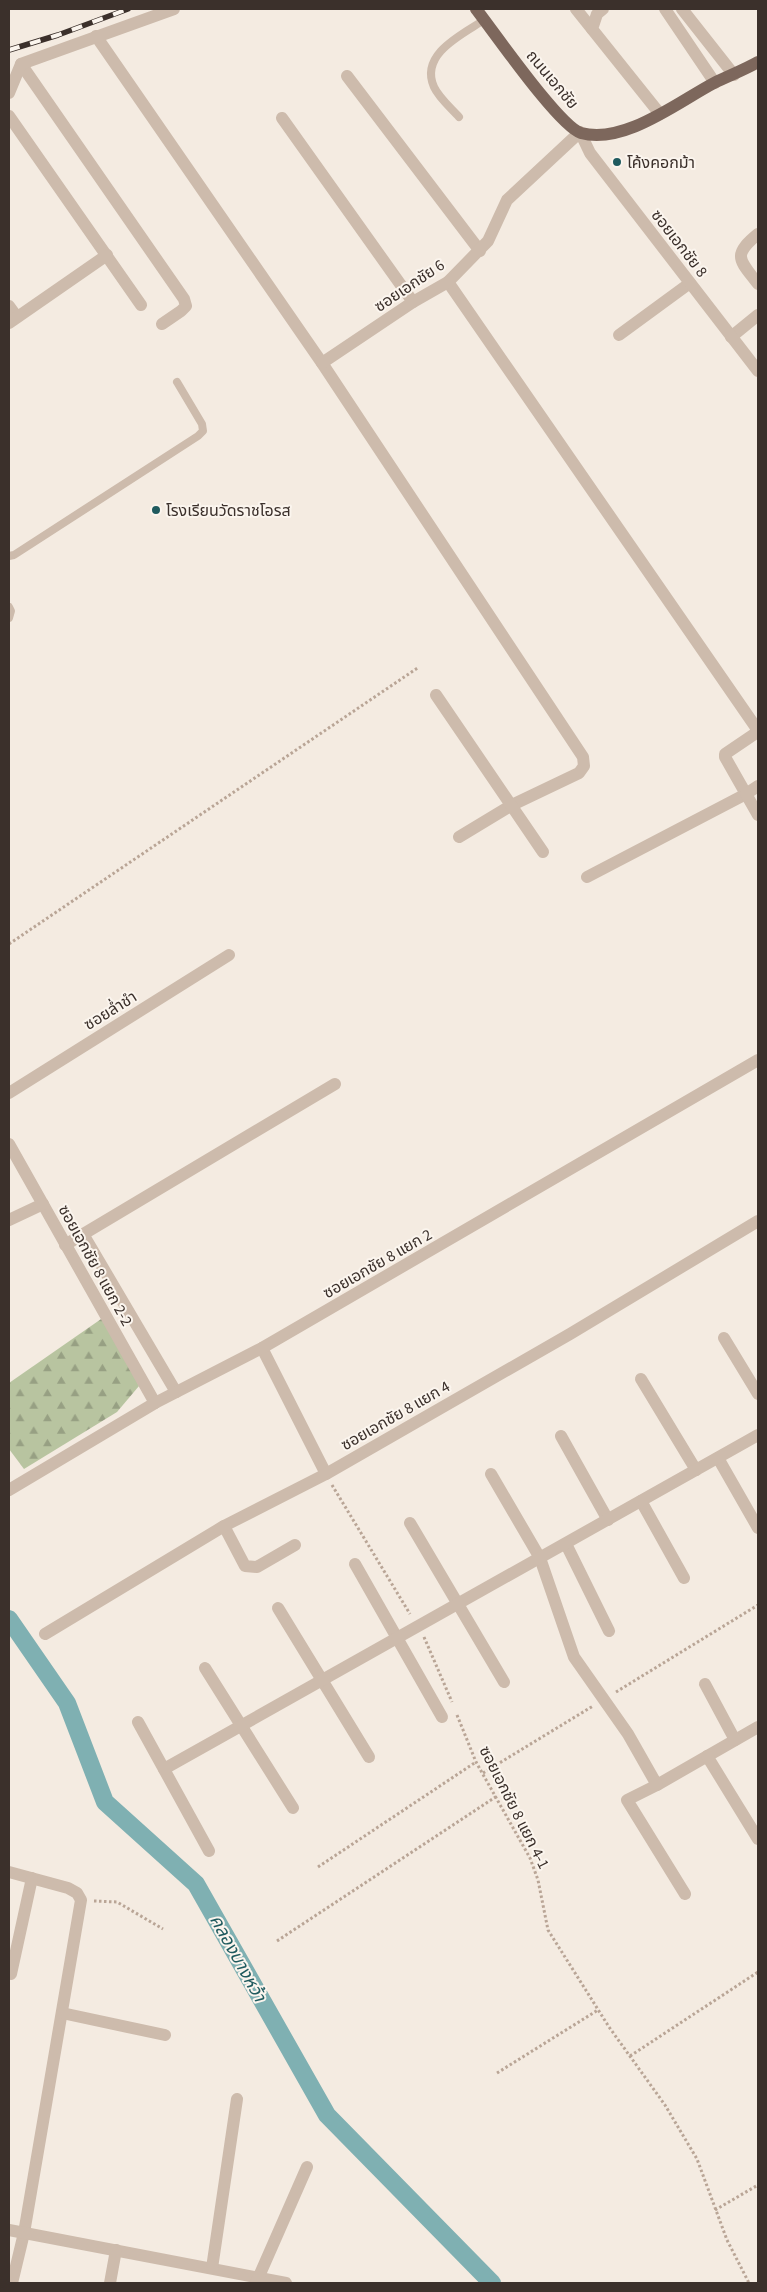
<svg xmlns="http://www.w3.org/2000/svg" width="767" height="2292" font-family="'Source Sans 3','Noto Sans Thai',sans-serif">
  <defs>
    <pattern id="forest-firs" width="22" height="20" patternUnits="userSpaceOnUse" patternTransform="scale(1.25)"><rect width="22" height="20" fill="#b8c4a0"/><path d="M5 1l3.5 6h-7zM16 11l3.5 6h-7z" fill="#97a083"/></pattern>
  </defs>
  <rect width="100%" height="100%" fill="#f4ebe1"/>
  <polygon fill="url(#forest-firs)" points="104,1317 139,1386 117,1412 24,1469 9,1449 9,1383"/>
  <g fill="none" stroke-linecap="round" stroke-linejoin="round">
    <polyline stroke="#7fb0b2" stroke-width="18" points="9,1619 67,1703 105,1802 196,1884 327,2115 492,2283"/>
    <g stroke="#b9a596" stroke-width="3" stroke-dasharray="2.5 2.5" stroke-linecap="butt">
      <polyline points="9,944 419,667"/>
      <polyline points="332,1485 410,1614"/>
      <polyline points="424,1637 452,1702"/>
      <polyline points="616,1692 758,1605"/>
      <polyline points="457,1715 476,1762 530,1858 538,1880 548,1930 609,2027 665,2105 697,2159 727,2240 749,2283"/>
      <polyline points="483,1773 593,1706"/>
      <polyline points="318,1867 476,1762"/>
      <polyline points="94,1901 117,1902 163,1929"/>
      <polyline points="277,1941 497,1796"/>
      <polyline points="630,2056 758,1972"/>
      <polyline points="497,2073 598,2010"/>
      <polyline points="715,2210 758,2185"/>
    </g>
    <g stroke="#cdbbac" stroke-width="8">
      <path d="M 459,117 C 451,108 439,98 434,87 C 419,54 463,34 484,20"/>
      <polyline points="9,556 14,555 198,436 203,431 202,424 177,382"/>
      <polyline points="9,607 11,611 9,618"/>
    </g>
    <g stroke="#cdbbac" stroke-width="12">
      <polyline points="576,9 592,29"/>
      <polyline points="603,9 597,14 592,29 660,114"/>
      <polyline points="665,9 715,83"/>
      <polyline points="682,9 734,75"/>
      <polyline points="96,36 322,363 583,757 584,766 579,773 512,805 459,837"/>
      <polyline points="21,64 184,299 186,306 181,311 162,324"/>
      <polyline points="347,76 480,251"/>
      <polyline points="9,93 21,64 174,9"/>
      <polyline points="9,116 141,305"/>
      <polyline points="282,118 413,302"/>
      <path d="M 758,234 C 731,256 740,260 758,284"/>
      <polyline points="448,282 757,729 756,733 725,754 725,757 746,794 587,877"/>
      <polyline points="9,306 17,317"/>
      <polyline points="9,323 107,255"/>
      <polyline points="619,335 690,283"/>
      <polyline points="731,337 758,315"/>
      <polyline points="322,363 413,302 448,282 488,241 507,200 580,132 590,153 758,371"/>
      <polyline points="436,695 543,852"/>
      <polyline points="758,786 746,794 758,815"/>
      <polyline points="9,1093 229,955"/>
      <polyline points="9,1144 155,1403"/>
      <polyline points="9,1220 43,1204"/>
      <polyline points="83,1234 176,1392"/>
      <polyline points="65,1245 335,1084"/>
      <polyline points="724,1338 758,1394"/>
      <polyline points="262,1348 326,1474"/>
      <polyline points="641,1379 696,1470"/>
      <polyline points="561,1436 608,1520"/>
      <polyline points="718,1458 758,1528"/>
      <polyline points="491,1474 540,1558 574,1657 628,1734 657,1785 758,1727"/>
      <polyline points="9,1490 155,1403 262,1348 758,1060"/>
      <polyline points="641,1501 684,1578"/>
      <polyline points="410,1523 504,1682"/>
      <polyline points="224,1526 245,1566 257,1567 295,1545"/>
      <polyline points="566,1544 609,1631"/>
      <polyline points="355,1564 442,1717"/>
      <polyline points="278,1608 369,1757"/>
      <polyline points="45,1634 224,1526 326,1474 570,1334 758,1221"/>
      <polyline points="205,1668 293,1808"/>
      <polyline points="705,1684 735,1740"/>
      <polyline points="138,1722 209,1851"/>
      <polyline points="707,1756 758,1839"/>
      <polyline points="164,1769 758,1435"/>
      <polyline points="657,1785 627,1800 685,1894"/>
      <polyline points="9,1872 68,1888 77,1893 81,1900 24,2233 12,2283"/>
      <polyline points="11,1974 32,1878"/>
      <polyline points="62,2013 165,2035"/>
      <polyline points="9,2230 286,2283"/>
      <polyline points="212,2268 237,2099"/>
      <polyline points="110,2283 116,2250"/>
      <polyline points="256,2283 307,2167"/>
    </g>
    <path stroke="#7d675c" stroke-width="12" d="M 476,9 C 494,32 559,126 581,133 C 624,145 678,102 714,83 C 728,76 744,70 758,62"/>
    <g stroke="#3b302b" stroke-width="5.5">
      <polyline id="rail" points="9,50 58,35 128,9"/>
    </g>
    <use href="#rail" stroke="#fbf5ee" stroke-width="4" stroke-dasharray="11" stroke-linecap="butt"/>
  </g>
  <g fill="#1f5a5e" stroke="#fbf5ee" stroke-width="2">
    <circle cx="617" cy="162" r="5"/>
    <circle cx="156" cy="510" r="5"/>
  </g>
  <g text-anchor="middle" stroke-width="4" stroke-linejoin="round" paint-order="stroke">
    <g font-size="16" fill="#3b302b" stroke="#fbf5ee">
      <text transform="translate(553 79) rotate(50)" y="6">ถนนเอกชัย</text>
      <text transform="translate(680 243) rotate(52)" y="6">ซอยเอกชัย 8</text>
      <text transform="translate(409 285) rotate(-34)" y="6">ซอยเอกชัย 6</text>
      <text transform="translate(110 1010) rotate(-32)" y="6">ซอยล่ำชำ</text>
      <text transform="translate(377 1263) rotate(-30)" y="6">ซอยเอกชัย 8 แยก 2</text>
      <text transform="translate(96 1265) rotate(61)" y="6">ซอยเอกชัย 8 แยก 2-2</text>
      <text transform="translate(395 1415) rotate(-30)" y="6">ซอยเอกชัย 8 แยก 4</text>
      <text transform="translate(515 1807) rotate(63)" y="6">ซอยเอกชัย 8 แยก 4-1</text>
    </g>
    <g font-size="16" fill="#3b302b" stroke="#fbf5ee" text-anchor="start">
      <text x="627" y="168">โค้งคอกม้า</text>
      <text x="166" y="516">โรงเรียนวัดราชโอรส</text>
    </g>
    <g font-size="18" font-style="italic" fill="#1f5a5e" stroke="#fbf5ee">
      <text transform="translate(238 1958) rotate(61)" y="6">คลองบางหว้า</text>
    </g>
  </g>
  <rect width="767" height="2292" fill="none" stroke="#3b302b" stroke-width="20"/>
</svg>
